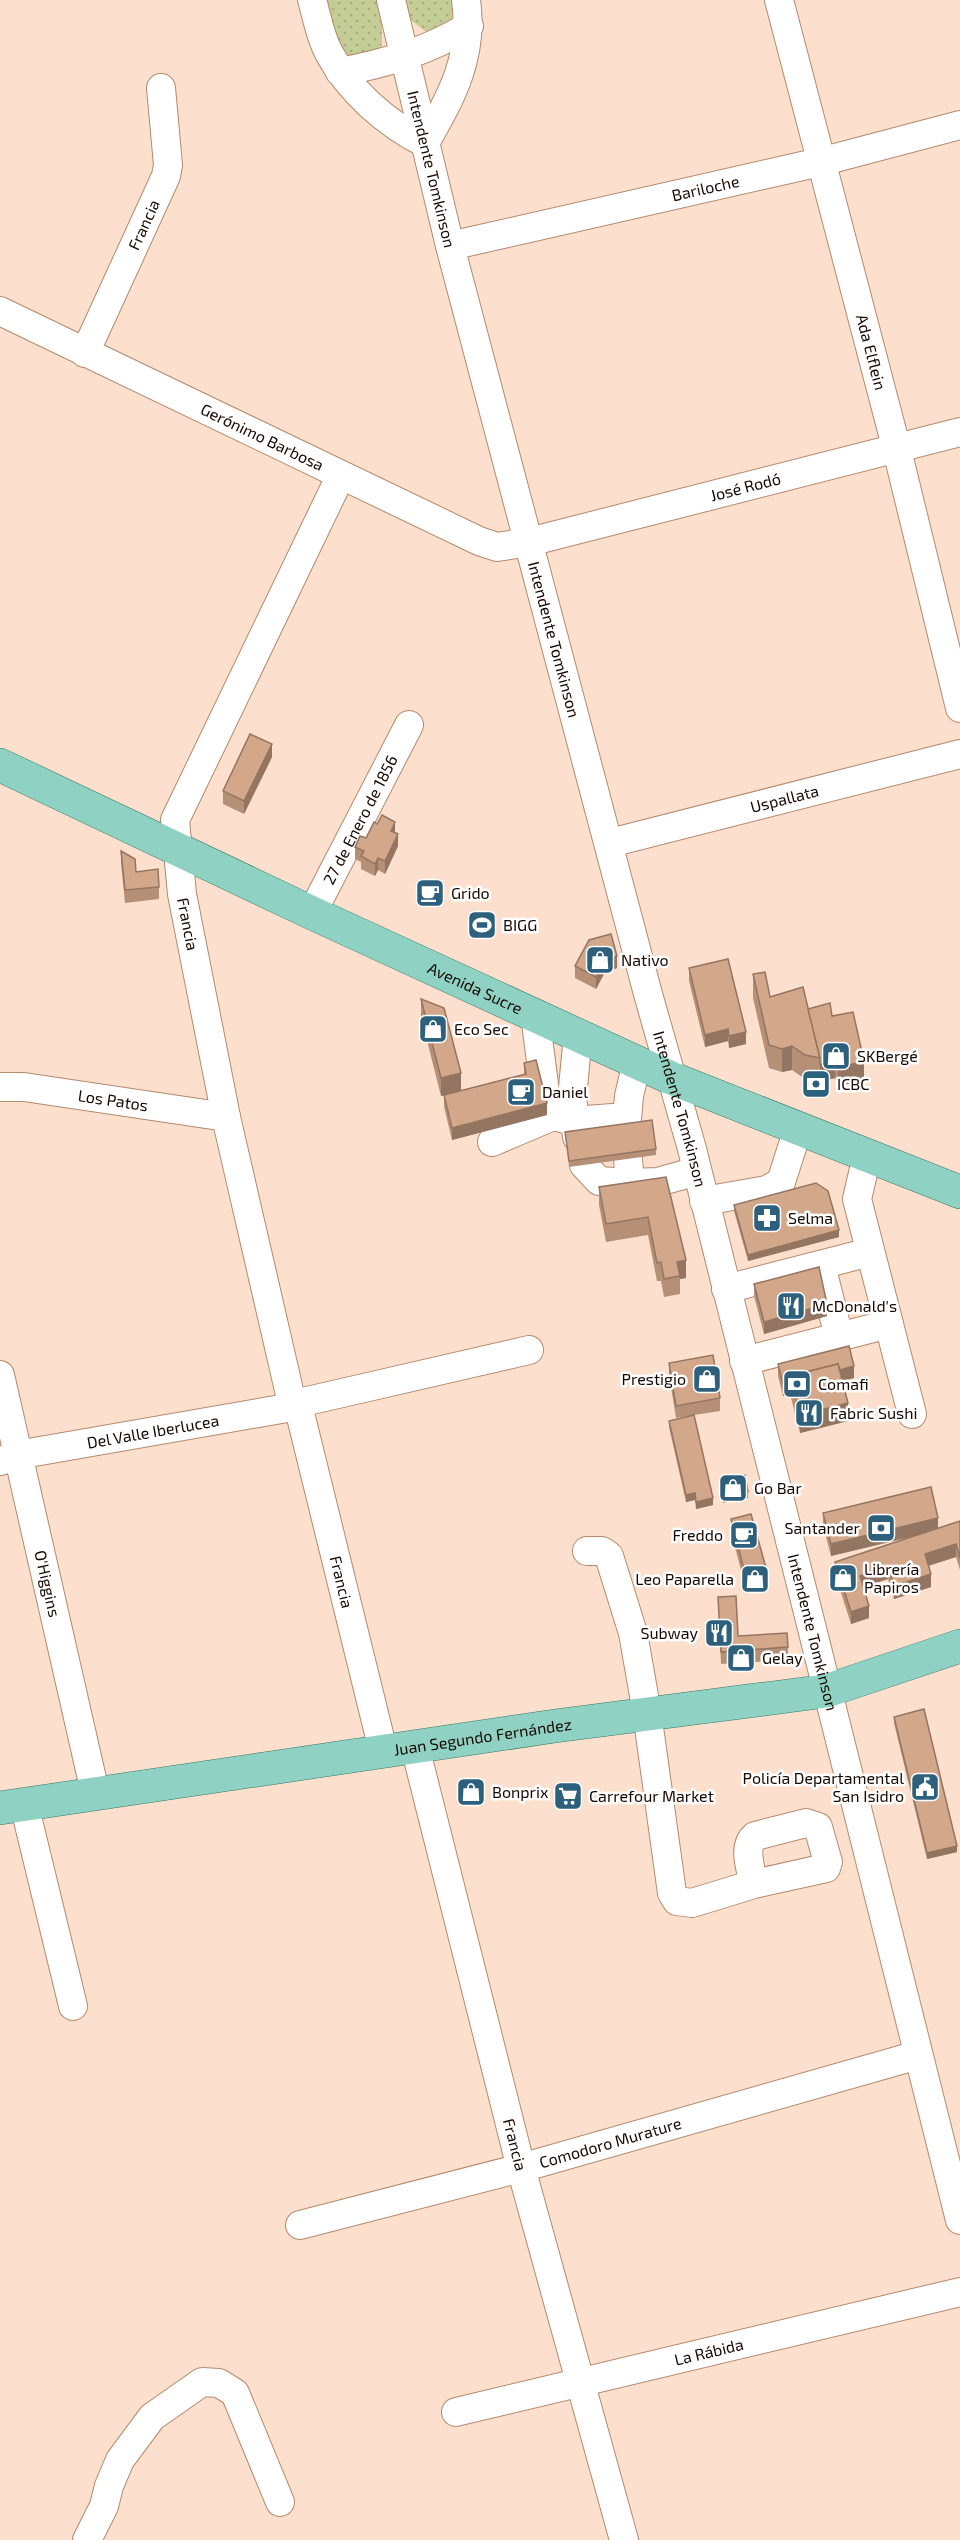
<svg xmlns="http://www.w3.org/2000/svg" width="960" height="2540" font-family="'Exo 2',sans-serif">
  <defs>
    <pattern id="grass-dots" width="8" height="8" patternUnits="userSpaceOnUse" patternTransform="scale(1.5)"><rect width="8" height="8" fill="#c4cd95"/><path d="M2 2h.1M6 6h.1" fill="none" stroke="#a8af7f" stroke-width="1.8" stroke-linecap="round"/></pattern>
  </defs>
  <rect width="100%" height="100%" fill="#fce0cd"/>
  <g fill="url(#grass-dots)">
    <path d="M 317,0 L 379,0 L 382,14 L 382,45 C 369,58 359,62 342,55 Z"/>
    <polygon points="401,0 459,0 456,27 432,36 408,18"/>
  </g>
  <g fill="none" stroke-linecap="round" stroke-linejoin="round">
    <g stroke="#b4896d" stroke-width="30">
      <g id="minor">
        <path d="M 312,0 C 317,17 320,37 329,53 C 349,91 387,124 425,143 C 452,96 474,56 466,0"/>
        <path id="s1" d="M 391,0 L 450,246 L 648,994 L 692,1149 L 960,2220"/>
        <path id="s2" d="M 779,0 L 897,450 L 960,708"/>
        <path d="M 340,72 C 387,63 428,51 469,26"/>
        <path id="s3" d="M 450,246 L 820,162 L 960,125"/>
        <path id="s4" d="M 0,311 L 479,541 L 497,547 L 529,542 L 960,432"/>
        <path id="s5" d="M 85,353 L 166,176 L 168,165 L 161,88"/>
        <path id="s6" d="M 610,843 L 960,754"/>
        <path id="s7" d="M 312,913 L 409,725"/>
        <polyline points="535,1015 545,1092 553,1116 573,1121 626,1117"/>
        <path id="s8" d="M 0,1087 L 24,1087 L 226,1117"/>
        <polyline points="626,1130 629,1096 637,1062"/>
        <polyline points="577,1137 572,1098 578,1035"/>
        <polyline points="492,1142 553,1116"/>
        <polyline points="867,1156 857,1199 912,1414"/>
        <polyline points="628,1159 630,1183 658,1182 697,1171"/>
        <polyline points="584,1165 599,1181 630,1183"/>
        <polyline points="704,1201 767,1190 781,1182 798,1129"/>
        <polyline points="821,1265 839,1337"/>
        <polyline points="726,1289 870,1252"/>
        <polyline points="744,1361 889,1324"/>
        <path id="s9" d="M 0,1375 L 95,1792"/>
        <polyline points="291,1399 226,1117 182,894 175,820 340,477"/>
        <polyline points="303,1402 529,1350"/>
        <path id="s10" d="M 300,1413 L 383,1750"/>
        <path id="s11" d="M 0,1461 L 17,1455 L 287,1408"/>
        <path d="M 587,1551 L 602,1551 L 609,1556 L 633,1633 L 647,1713 L 672,1893 L 677,1901 L 692,1903 L 754,1884 L 826,1868 L 828,1862 L 818,1827 L 806,1823 L 755,1836 C 742,1847 751,1869 754,1884"/>
        <path id="s12" d="M 415,1747 L 521,2168 L 624,2540"/>
        <polyline points="24,1804 73,2006"/>
        <path id="s13" d="M 300,2225 L 521,2168 L 918,2055"/>
        <path id="s14" d="M 456,2412 L 960,2292"/>
        <polyline points="87,2540 104,2506 109,2486 120,2460 152,2417 202,2382 219,2383 235,2393 280,2502"/>
      </g>
    </g>
    <g stroke="#357865" stroke-width="34">
      <g id="major">
        <path id="s15" d="M 0,765 L 312,913 L 671,1078 L 960,1192"/>
        <path id="s16" d="M 0,1808 L 555,1726 L 826,1691 L 960,1646"/>
      </g>
    </g>
    <use href="#minor" stroke="#fff" stroke-width="28"/>
    <use href="#major" stroke="#8fd2c3" stroke-width="33"/>
  </g>
  <g fill="#b59077">
    <polygon points="272,757 244,814 223,804 223,791"/>
    <polygon points="395,833 398,846 385,874 378,870 375,876 361,869 361,862 355,859 355,847 366,838"/>
    <polygon points="121,851 136,872 159,887 159,899 125,903 121,863"/>
    <polygon points="575,966 617,968 605,972 596,989 575,978"/>
    <polygon points="689,968 746,1044 729,1048 728,1041 705,1047 689,981"/>
    <polygon points="753,974 770,997 832,1016 864,1080 838,1086 835,1078 820,1082 805,1079 792,1070 782,1072 769,1068 753,998"/>
    <polygon points="421,999 461,1091 524,1074 524,1063 547,1115 452,1140 444,1107 444,1095 441,1096 421,1017"/>
    <polygon points="565,1132 656,1149 656,1155 569,1167"/>
    <polygon points="666,1177 686,1278 680,1279 680,1294 664,1297 661,1281 657,1281 648,1235 606,1242 599,1205 599,1187"/>
    <polygon points="734,1205 839,1237 748,1261 734,1211"/>
    <polygon points="754,1284 827,1316 764,1334 754,1296"/>
    <polygon points="669,1363 720,1398 720,1411 694,1415 713,1505 696,1509 695,1500 686,1502 669,1427 669,1421 693,1415 676,1418 669,1375"/>
    <polygon points="778,1364 854,1378 842,1381 848,1421 800,1433 790,1394 783,1396 778,1376"/>
    <polygon points="720,1479 748,1492 748,1498 723,1503 720,1485"/>
    <polygon points="823,1513 938,1528 960,1521 960,1570 956,1557 929,1565 931,1587 894,1599 888,1579 863,1587 869,1618 851,1624 835,1574 835,1562 915,1536 831,1556 823,1525"/>
    <polygon points="731,1519 768,1588 747,1593 731,1532"/>
    <polygon points="718,1597 738,1636 788,1647 788,1660 721,1664"/>
    <polygon points="894,1717 957,1852 927,1859 894,1723"/>
  </g>
  <g fill="#947561">
    <polygon points="272,744 272,757 244,814 244,801"/>
    <polygon points="395,822 395,834 391,831"/>
    <polygon points="398,834 398,846 385,874 385,861"/>
    <polygon points="378,858 378,870 375,876 375,864"/>
    <polygon points="617,956 617,968 605,972 596,989 596,977 605,960"/>
    <polygon points="728,1029 728,1041 705,1047 705,1035"/>
    <polygon points="746,1032 746,1044 729,1048 729,1036"/>
    <polygon points="792,1046 792,1070 782,1072 782,1049"/>
    <polygon points="835,1060 835,1078 820,1082 820,1064"/>
    <polygon points="864,1061 864,1080 838,1086 838,1068"/>
    <polygon points="461,1073 461,1091 441,1096 441,1078"/>
    <polygon points="547,1103 547,1115 452,1140 452,1128"/>
    <polygon points="839,1230 839,1237 748,1261 748,1255"/>
    <polygon points="686,1260 686,1278 680,1279 677,1262"/>
    <polygon points="827,1304 827,1316 764,1334 764,1322"/>
    <polygon points="854,1366 854,1378 795,1393 792,1382"/>
    <polygon points="790,1382 790,1394 783,1396 783,1384"/>
    <polygon points="848,1403 848,1421 800,1433 800,1415"/>
    <polygon points="695,1493 695,1500 686,1502 686,1495"/>
    <polygon points="713,1498 713,1505 696,1509 696,1502"/>
    <polygon points="938,1518 938,1530 831,1556 831,1544"/>
    <polygon points="956,1544 956,1557 925,1567 925,1554"/>
    <polygon points="888,1567 888,1579 860,1588 860,1576"/>
    <polygon points="931,1574 931,1587 894,1599 894,1586"/>
    <polygon points="768,1575 768,1588 747,1593 747,1581"/>
    <polygon points="869,1606 869,1618 851,1624 851,1612"/>
    <polygon points="957,1846 957,1852 927,1859 927,1853"/>
  </g>
  <g fill="#d3a78a" stroke="#947561" stroke-width="1.5">
    <polygon points="250,734 272,744 244,801 223,791"/>
    <polygon points="382,815 395,822 391,831 398,834 385,861 378,858 375,864 361,856 364,851 355,847 360,836 366,838 374,822 377,824"/>
    <polygon points="121,851 135,859 136,872 158,869 159,887 125,890"/>
    <polygon points="611,934 617,956 605,960 596,977 575,966 589,940"/>
    <polygon points="728,959 746,1032 729,1036 728,1029 705,1035 689,968"/>
    <polygon points="765,972 770,997 803,987 820,1058 805,1055 792,1046 782,1049 769,1045 753,974"/>
    <polygon points="421,999 444,1008 461,1073 441,1078"/>
    <polygon points="830,1003 832,1016 853,1012 864,1061 838,1068 835,1060 820,1064 820,1058 808,1009"/>
    <polygon points="536,1060 547,1103 452,1128 444,1095 526,1074 524,1063"/>
    <polygon points="652,1120 656,1149 569,1161 565,1132"/>
    <polygon points="666,1177 686,1260 677,1262 680,1276 664,1279 661,1262 657,1263 648,1217 606,1224 599,1187"/>
    <polygon points="816,1183 828,1191 839,1230 748,1255 734,1205"/>
    <polygon points="819,1267 827,1304 764,1322 754,1284"/>
    <polygon points="849,1346 854,1366 840,1370 838,1364 790,1376 790,1382 783,1384 778,1364"/>
    <polygon points="713,1355 720,1398 676,1406 669,1363"/>
    <polygon points="838,1364 848,1403 800,1415 790,1376"/>
    <polygon points="694,1415 713,1498 696,1502 695,1493 686,1495 669,1421"/>
    <polygon points="745,1475 748,1492 723,1497 720,1479"/>
    <polygon points="931,1487 938,1518 831,1544 823,1513"/>
    <polygon points="751,1514 768,1575 747,1581 731,1519"/>
    <polygon points="960,1521 960,1558 956,1544 925,1554 931,1574 894,1586 888,1567 860,1576 869,1606 851,1612 835,1562"/>
    <polygon points="736,1596 738,1636 787,1633 788,1647 721,1652 718,1597"/>
    <polygon points="924,1709 957,1846 927,1853 894,1717"/>
  </g>
  <defs>
    <g id="cafe-square" transform="scale(1.5)"><rect x="-9" y="-9" width="18" height="18" rx="4" fill="#2d607d" stroke="#fff"/><path d="M-5.5-4.5H6V0H3Q3 3.5 0 3.5H-2.5Q-5.5 3.5-5.5 0ZM3-3.2v2h1.7v-2ZM-6 4.5H4V6H-6Z" fill="#fff"/></g>
    <g id="stadium-square" transform="scale(1.5)"><rect x="-9" y="-9" width="18" height="18" rx="4" fill="#2d607d" stroke="#fff"/><path d="M0-5a6.5 5 0 1 0 0 10a6.5 5 0 1 0 0-10ZM-3.5-1.8h7v3.6h-7Z" fill="#fff"/></g>
    <g id="shop-square" transform="scale(1.5)"><rect x="-9" y="-9" width="18" height="18" rx="4" fill="#2d607d" stroke="#fff"/><path d="M-5-2.5h2.3a2.7 3.5 0 0 1 5.4 0H5L5.5 6h-11ZM-1.5-2.5h3a1.5 2.3 0 0 0-3 0Z" fill="#fff"/></g>
    <g id="bank-square" transform="scale(1.5)"><rect x="-9" y="-9" width="18" height="18" rx="4" fill="#2d607d" stroke="#fff"/><path d="M-6-4H6V4H-6ZM0-2.3a2.3 2.3 0 1 0 0 4.6a2.3 2.3 0 1 0 0-4.6Z" fill="#fff"/></g>
    <g id="pharmacy-square" transform="scale(1.5)"><rect x="-9" y="-9" width="18" height="18" rx="4" fill="#2d607d" stroke="#fff"/><path d="M-2-6h4v4h4v4h-4v4h-4v-4h-4v-4h4Z" fill="#fff"/></g>
    <g id="restaurant-square" transform="scale(1.5)"><rect x="-9" y="-9" width="18" height="18" rx="4" fill="#2d607d" stroke="#fff"/><path d="M-5-6h1v4h1v-4h1v4h1v-4h1v5L-1.5 .5V6h-2V.5L-5-1ZM5-6V6H3V1.5H1.5Q1.5-4 5-6Z" fill="#fff"/></g>
    <g id="civic-square" transform="scale(1.5)"><rect x="-9" y="-9" width="18" height="18" rx="4" fill="#2d607d" stroke="#fff"/><path d="M-.6-6.5H3V-4.5H.6V-3L4-1V1h2V6H-6V1h2V-1L-.6-3ZM-1.2 2.5V6h2.4V2.5Z" fill="#fff"/></g>
    <g id="supermarket-square" transform="scale(1.5)"><rect x="-9" y="-9" width="18" height="18" rx="4" fill="#2d607d" stroke="#fff"/><path d="M-6-5.5h2.5l.6 2H6L4.5 2H-2.5L-4.4-4H-6ZM-1.5 3.2a1.3 1.3 0 1 0 .1 0ZM3 3.2a1.3 1.3 0 1 0 .1 0Z" fill="#fff"/></g>
  </defs>
  <g fill-rule="evenodd">
    <use href="#cafe-square" x="430" y="893"/>
    <use href="#stadium-square" x="482" y="925"/>
    <use href="#shop-square" x="600" y="960"/>
    <use href="#shop-square" x="433" y="1029"/>
    <use href="#shop-square" x="836" y="1056"/>
    <use href="#bank-square" x="816" y="1084"/>
    <use href="#cafe-square" x="521" y="1092"/>
    <use href="#pharmacy-square" x="767" y="1218"/>
    <use href="#restaurant-square" x="791" y="1306"/>
    <use href="#shop-square" x="707" y="1379"/>
    <use href="#bank-square" x="797" y="1384"/>
    <use href="#restaurant-square" x="809" y="1413"/>
    <use href="#shop-square" x="733" y="1488"/>
    <use href="#bank-square" x="881" y="1528"/>
    <use href="#cafe-square" x="744" y="1535"/>
    <use href="#shop-square" x="843" y="1578"/>
    <use href="#shop-square" x="755" y="1579"/>
    <use href="#restaurant-square" x="719" y="1633"/>
    <use href="#shop-square" x="741" y="1658"/>
    <use href="#civic-square" x="925" y="1787"/>
    <use href="#shop-square" x="471" y="1792"/>
    <use href="#supermarket-square" x="568" y="1796"/>
  </g>
  <g text-anchor="middle" stroke-width="5" stroke-linejoin="round" paint-order="stroke">
    <g font-size="16" fill="#160801" stroke="#fff">
      <text dy="6" stroke="none"><textPath href="#s1" startOffset="174">Intendente Tomkinson</textPath></text>
      <text dy="6" stroke="none"><textPath href="#s3" startOffset="262">Bariloche</textPath></text>
      <text dy="6" stroke="none"><textPath href="#s5" startOffset="141">Francia</textPath></text>
      <text dy="6" stroke="none"><textPath href="#s2" startOffset="364">Ada Elflein</textPath></text>
      <text dy="6" stroke="none"><textPath href="#s4" startOffset="291">Gerónimo Barbosa</textPath></text>
      <text dy="6" stroke="none"><textPath href="#s4" startOffset="806">José Rodó</textPath></text>
      <text dy="6" stroke="none"><textPath href="#s1" startOffset="660">Intendente Tomkinson</textPath></text>
      <text dy="6" stroke="none"><textPath href="#s6" startOffset="180">Uspallata</textPath></text>
      <text dy="6" stroke="none"><textPath href="#s7" startOffset="105">27 de Enero de 1856</textPath></text>
      <text transform="translate(188 924) rotate(79)" y="6">Francia</text>
      <text dy="6" stroke="none"><textPath href="#s15" startOffset="525">Avenida Sucre</textPath></text>
      <text dy="6" stroke="none"><textPath href="#s8" startOffset="114">Los Patos</textPath></text>
      <text dy="6" stroke="none"><textPath href="#s1" startOffset="1146">Intendente Tomkinson</textPath></text>
      <text dy="6" stroke="none"><textPath href="#s11" startOffset="156">Del Valle Iberlucea</textPath></text>
      <text dy="6" stroke="none"><textPath href="#s10" startOffset="174">Francia</textPath></text>
      <text dy="6" stroke="none"><textPath href="#s9" startOffset="214">O'Higgins</textPath></text>
      <text dy="6" stroke="none"><textPath href="#s1" startOffset="1686">Intendente Tomkinson</textPath></text>
      <text dy="6" stroke="none"><textPath href="#s16" startOffset="488">Juan Segundo Fernández</textPath></text>
      <text dy="6" stroke="none"><textPath href="#s13" startOffset="321">Comodoro Murature</textPath></text>
      <text dy="6" stroke="none"><textPath href="#s12" startOffset="410">Francia</textPath></text>
      <text dy="6" stroke="none"><textPath href="#s14" startOffset="260">La Rábida</textPath></text>
    </g>
    <g font-size="16" fill="#160801" stroke="#fff" text-anchor="start">
      <text x="451" y="899">Grido</text>
      <text x="503" y="931">BIGG</text>
      <text x="621" y="966">Nativo</text>
      <text x="454" y="1035">Eco Sec</text>
      <text x="857" y="1062">SKBergé</text>
      <text x="837" y="1090">ICBC</text>
      <text x="542" y="1098">Daniel</text>
      <text x="788" y="1224">Selma</text>
      <text x="812" y="1312">McDonald's</text>
      <text x="686" y="1385" text-anchor="end">Prestigio</text>
      <text x="818" y="1390">Comafi</text>
      <text x="830" y="1419">Fabric Sushi</text>
      <text x="754" y="1494">Go Bar</text>
      <text x="860" y="1534" text-anchor="end">Santander</text>
      <text x="723" y="1541" text-anchor="end">Freddo</text>
      <text x="864" y="1575">Librería<tspan x="864" dy="18">Papiros</tspan></text>
      <text x="734" y="1585" text-anchor="end">Leo Paparella</text>
      <text x="698" y="1639" text-anchor="end">Subway</text>
      <text x="762" y="1664">Gelay</text>
      <text x="904" y="1784" text-anchor="end">Policía Departamental<tspan x="904" dy="18">San Isidro</tspan></text>
      <text x="492" y="1798">Bonprix</text>
      <text x="589" y="1802">Carrefour Market</text>
    </g>
  </g>
</svg>
